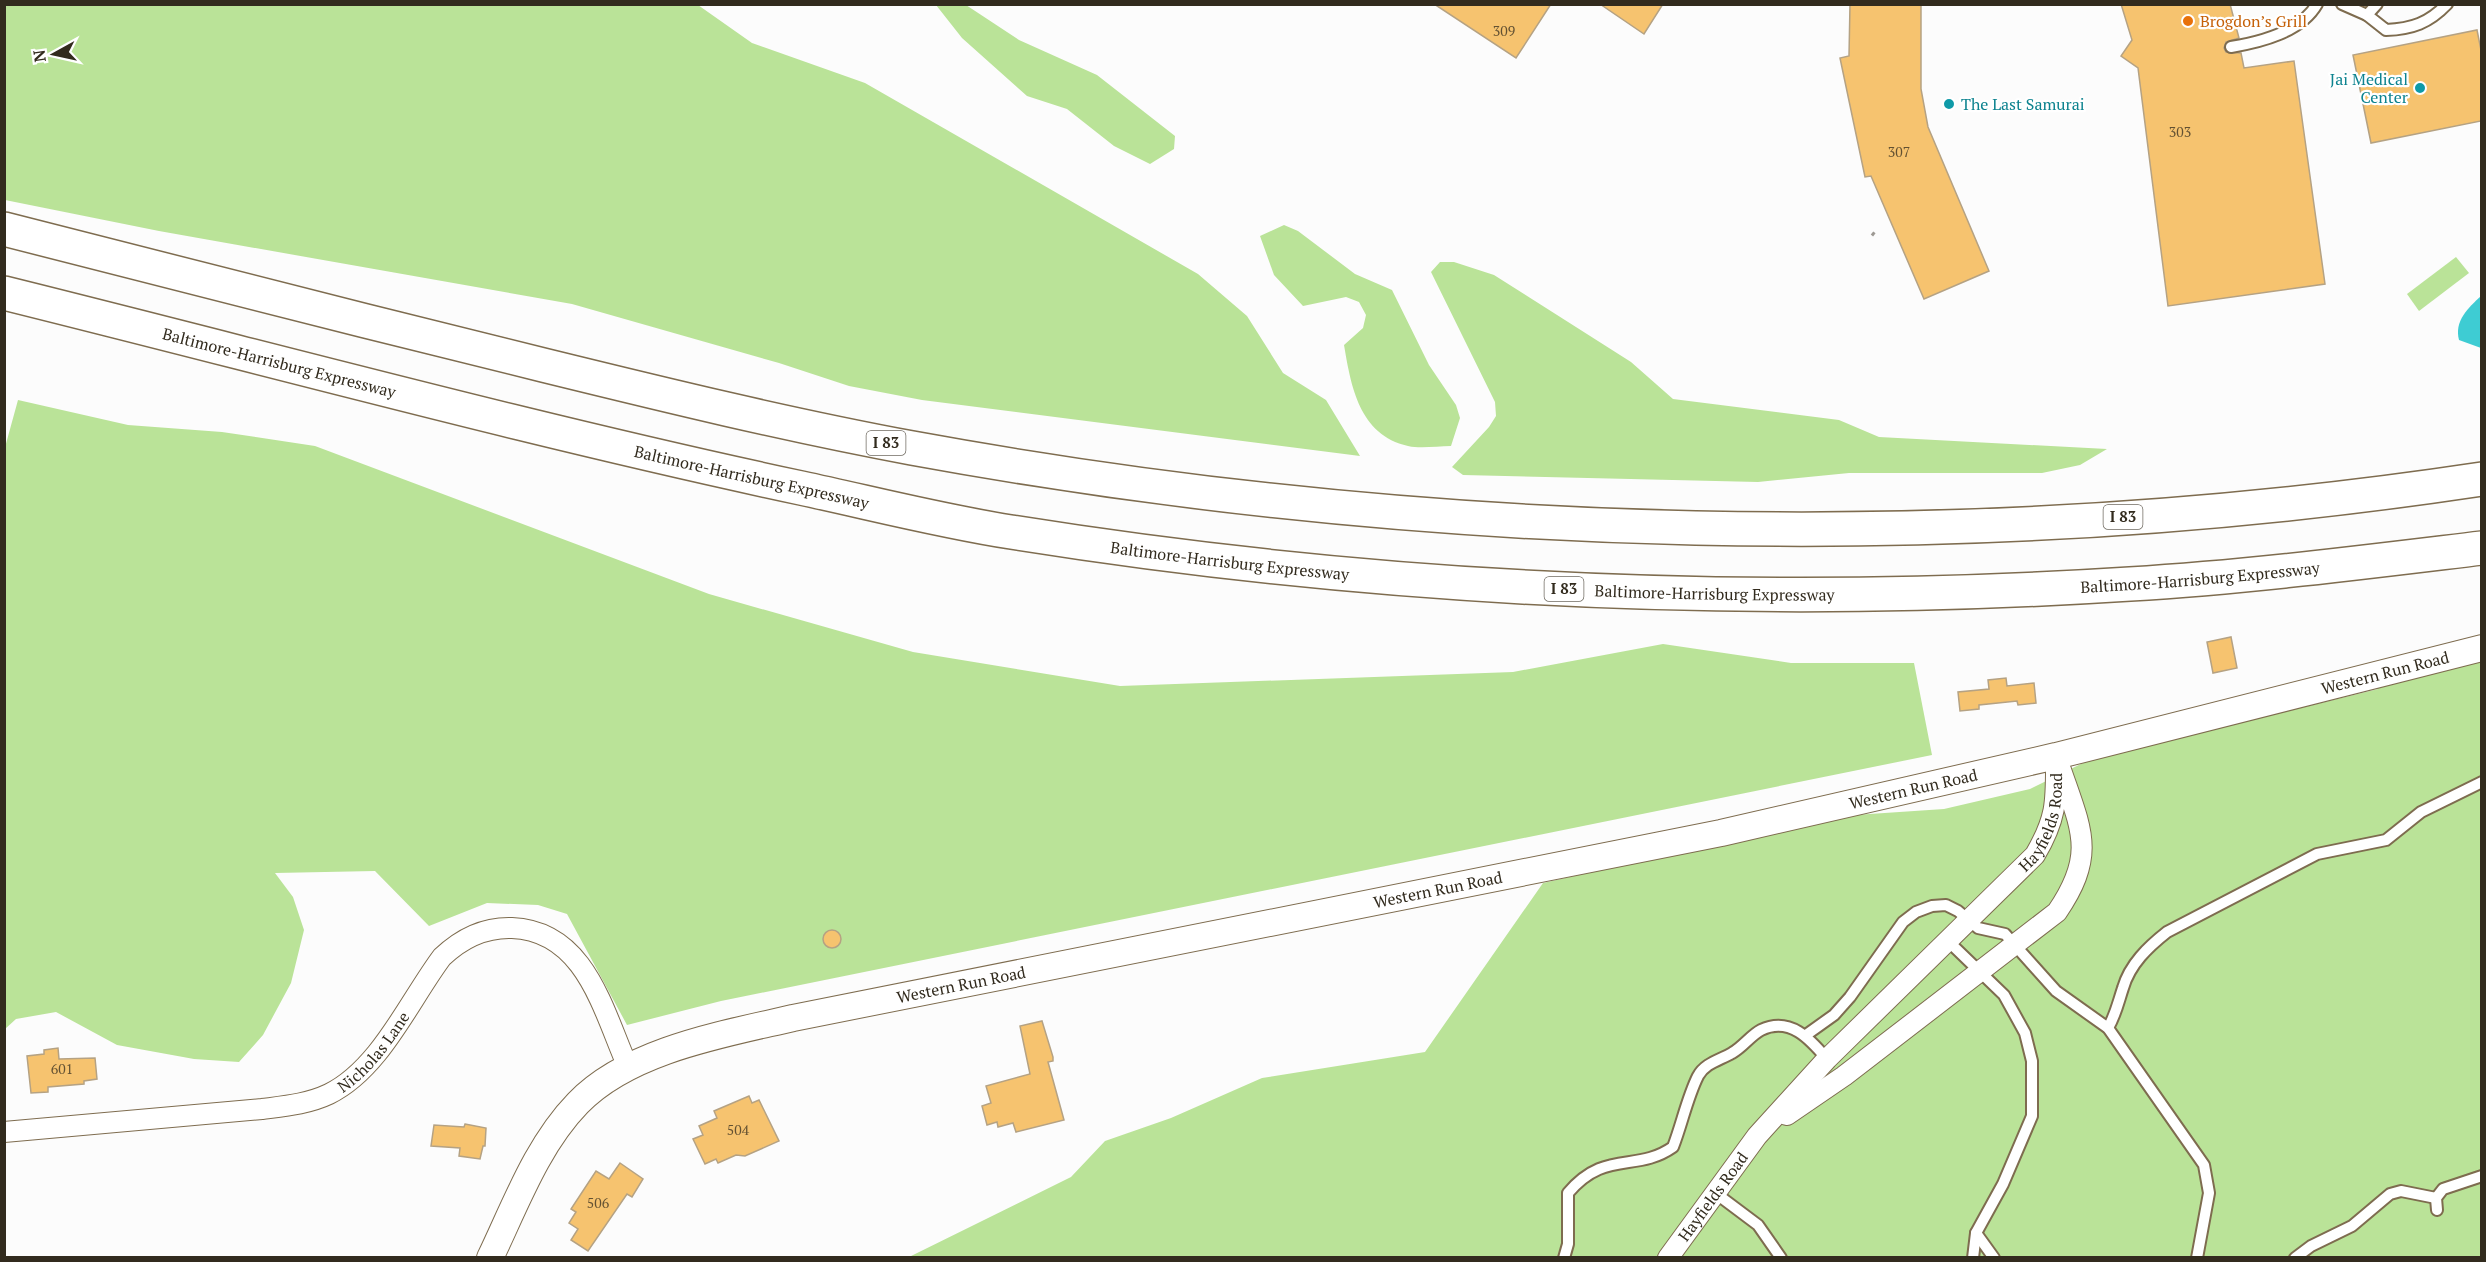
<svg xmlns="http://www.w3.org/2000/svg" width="2486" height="1262" font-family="'PT Serif',serif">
  <rect width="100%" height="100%" fill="#fcfcfc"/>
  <g fill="#bae398">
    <polygon points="5,4 698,5 752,43 865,83 1198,274 1247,316 1283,373 1326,400 1360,456 922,400 849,386 779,363 572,304 159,231 5,200"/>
    <polygon points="936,5 966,5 1019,40 1097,75 1175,136 1174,149 1150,164 1114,146 1067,109 1027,96 962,38"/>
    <path d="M 1284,225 L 1298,231 L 1355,274 L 1392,290 L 1429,365 L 1456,405 L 1460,418 L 1451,446 C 1437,446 1421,449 1408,446 C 1359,435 1351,386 1344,345 L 1363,328 L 1366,315 L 1359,302 L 1346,297 L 1303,306 L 1274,275 L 1260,236 Z"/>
    <polygon points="2456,257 2469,273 2419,311 2407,294"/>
    <polygon points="1440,262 1454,262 1494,275 1631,362 1673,399 1839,420 1879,437 2107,449 2080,465 2042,473 1849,473 1758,482 1463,475 1452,467 1489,427 1496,416 1495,402 1431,272"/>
    <polygon points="18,400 128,425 222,432 315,446 709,594 913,652 1120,686 1513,672 1663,644 1791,663 1914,663 1932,755 721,1001 627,1025 567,914 538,905 487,903 429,926 375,871 275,873 293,897 304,930 291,983 263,1035 239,1062 194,1059 117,1045 56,1012 16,1019 5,1029 4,451"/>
    <polygon points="2481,655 2481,1257 907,1258 1071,1177 1105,1141 1171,1118 1262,1078 1425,1052 1543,883 1840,816 1944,809 2030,789 2091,759 2378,689 2375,683"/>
  </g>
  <path fill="#3eccd3" d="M 2481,296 L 2481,348 L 2459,340 C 2454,321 2468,308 2481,296 Z"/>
  <g fill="#f6c36f" stroke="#b5a283" stroke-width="1.5">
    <polygon points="1434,4 1551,4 1516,58"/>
    <polygon points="1600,4 1663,4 1644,34"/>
    <polygon points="1850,4 1921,4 1921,89 1928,127 1989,271 1924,299 1871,176 1865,177 1840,58 1849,56"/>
    <polygon points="2121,4 2230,4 2239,38 2226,42 2224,48 2226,52 2241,53 2244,68 2294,61 2325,284 2168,306 2138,68 2121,56 2132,40"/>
    <polygon points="2477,30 2481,50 2481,121 2371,143 2353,55"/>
    <polygon points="2231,637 2237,668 2213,673 2207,642"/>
    <polygon points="2006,678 2007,686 2034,683 2036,703 2018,705 2017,701 1979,705 1979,709 1960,711 1958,692 1989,689 1988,680"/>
    <circle cx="832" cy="939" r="9"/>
    <polygon points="1042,1021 1053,1057 1053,1061 1048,1062 1064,1120 1016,1132 1013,1123 998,1127 997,1122 987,1125 982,1106 991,1103 986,1086 1030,1074 1020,1026"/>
    <polygon points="58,1048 59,1059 95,1058 97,1079 84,1081 84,1084 48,1087 48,1092 31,1093 27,1056 44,1054 44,1050"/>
    <polygon points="749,1096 752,1103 759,1100 779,1141 745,1156 736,1155 718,1163 716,1159 705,1164 693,1139 703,1135 699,1126 717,1118 714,1111"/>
    <polygon points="465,1124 486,1128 485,1146 483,1146 480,1159 459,1156 460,1148 431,1146 434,1125 464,1127"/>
    <polygon points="620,1163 643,1179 632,1197 627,1194 588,1251 571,1240 578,1229 569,1223 576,1212 571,1209 596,1171 609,1179"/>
  </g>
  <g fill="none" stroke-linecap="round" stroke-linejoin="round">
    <g stroke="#7e6c4f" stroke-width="14">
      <g id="service">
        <polyline points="2342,4 2367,15"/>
        <path d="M 2377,4 L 2367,15 L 2386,30 C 2412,29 2429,23 2447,4"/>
        <path d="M 2231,47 C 2261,42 2301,32 2317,4"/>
        <polyline points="1948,941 2004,995 2025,1033 2032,1061 2032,1116 2003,1184 1976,1233 1973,1258"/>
        <path d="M 2108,1028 C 2116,1014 2118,1003 2123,988 C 2130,964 2148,947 2167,932 L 2317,854 L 2386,840 L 2421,812 L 2482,782"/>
        <polyline points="1806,1035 1834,1015 1850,997 1903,922 1916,912 1932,906 1946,905 1958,911 1978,928 2005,934 2056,991 2108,1028 2204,1165 2209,1193 2197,1258"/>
        <polyline points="1714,1192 1758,1225 1781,1258"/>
        <polyline points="2437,1210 2436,1198 2443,1189 2482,1176"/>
        <polyline points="1976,1233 1994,1258"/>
        <path d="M 1564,1258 L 1568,1244 L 1568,1193 C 1605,1149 1636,1173 1673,1147 C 1682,1124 1687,1098 1698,1076 C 1705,1063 1720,1060 1732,1053 C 1743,1047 1751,1035 1761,1030 C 1790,1016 1810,1039 1827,1059"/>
        <polyline points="2295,1258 2311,1246 2352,1226 2390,1194 2401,1191 2436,1198"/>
      </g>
    </g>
    <g stroke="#7e6c4f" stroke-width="22">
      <g id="minor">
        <path d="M 1787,1115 L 1844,1076 L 2057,912 C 2096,855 2082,831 2061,770"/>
        <path id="s1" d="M 4,1132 L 262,1109 C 285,1106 308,1104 329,1094 C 380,1069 409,1001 442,957 C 462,938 484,927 512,928 C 586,931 603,1011 628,1067"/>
        <path id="s2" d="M 1668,1258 L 1757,1136 L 1827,1059 L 2035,855 C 2058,816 2056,799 2056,756"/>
      </g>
    </g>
    <g stroke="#7e6c4f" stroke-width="28">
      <g id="tertiary">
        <path id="s3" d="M 490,1258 C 515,1206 537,1145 578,1103 C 629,1050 724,1034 793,1018 L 1721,833 L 2056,756 L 2482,648"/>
      </g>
    </g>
    <g stroke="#7e6c4f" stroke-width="36">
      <g id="motorway">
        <path d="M 4,229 C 184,275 363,321 543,365 C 665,395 788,425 912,448 C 1426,542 1964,557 2482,479"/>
        <path id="s4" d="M 4,293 C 270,359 534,431 801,488 C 871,503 940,521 1011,532 C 1380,591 1757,608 2130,584 C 2248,577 2365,562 2482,548"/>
      </g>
    </g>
    <polyline stroke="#9d9993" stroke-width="4" stroke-dasharray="3 4.5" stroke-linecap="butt" points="1872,233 1877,237"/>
    <use href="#service" stroke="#fff" stroke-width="10"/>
    <use href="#minor" stroke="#fff" stroke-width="20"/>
    <use href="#tertiary" stroke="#fff" stroke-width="26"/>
    <use href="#motorway" stroke="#fff" stroke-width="33"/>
  </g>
  <circle fill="#e8710a" stroke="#fff" stroke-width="2" cx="2188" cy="21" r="6"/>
  <g fill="#0f9aa8" stroke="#fff" stroke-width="2">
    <circle cx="2420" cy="88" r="6"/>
    <circle cx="1949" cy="104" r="6"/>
  </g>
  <g text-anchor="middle" stroke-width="4.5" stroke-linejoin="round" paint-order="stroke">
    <g font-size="14" fill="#635132">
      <text x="1504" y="36">309</text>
      <text x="2180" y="137">303</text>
      <text x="1899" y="157">307</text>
      <text x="62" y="1074">601</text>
      <text x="738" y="1135">504</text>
      <text x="598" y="1208">506</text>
    </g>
    <g fill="#fff" stroke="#706b62" stroke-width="1.5">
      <rect x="866.5" y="431" width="39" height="24" rx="4.5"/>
      <rect x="2103.5" y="505" width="39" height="24" rx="4.5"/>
      <rect x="1544.5" y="577" width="39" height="24" rx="4.5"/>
    </g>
    <g font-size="15" font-weight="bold" fill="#322b1e">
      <text x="886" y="448">I 83</text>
      <text x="2123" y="522">I 83</text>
      <text x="1564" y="594">I 83</text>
    </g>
    <g font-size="16" fill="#c56008" stroke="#fff" text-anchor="start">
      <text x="2200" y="27">Brogdon’s Grill</text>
    </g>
    <g font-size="16" fill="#0d838f" stroke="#fff" text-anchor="end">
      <text x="2408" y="85">Jai Medical<tspan x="2408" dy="18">Center</tspan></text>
      <text x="1961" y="110" text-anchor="start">The Last Samurai</text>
    </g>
    <g font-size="16" fill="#322b1e" stroke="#fff">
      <text dy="6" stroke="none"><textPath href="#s4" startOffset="284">Baltimore-Harrisburg Expressway</textPath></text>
      <text dy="6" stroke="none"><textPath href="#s4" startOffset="770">Baltimore-Harrisburg Expressway</textPath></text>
      <text dy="6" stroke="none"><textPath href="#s4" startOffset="1256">Baltimore-Harrisburg Expressway</textPath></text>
      <text dy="6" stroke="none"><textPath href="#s4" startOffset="2228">Baltimore-Harrisburg Expressway</textPath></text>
      <text dy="6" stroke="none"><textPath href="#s4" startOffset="1742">Baltimore-Harrisburg Expressway</textPath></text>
      <text dy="6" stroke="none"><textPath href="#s3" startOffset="2043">Western Run Road</textPath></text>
      <text dy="6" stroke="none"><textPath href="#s3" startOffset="1557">Western Run Road</textPath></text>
      <text dy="6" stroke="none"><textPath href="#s2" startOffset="580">Hayfields Road</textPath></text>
      <text dy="6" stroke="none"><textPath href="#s3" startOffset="1071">Western Run Road</textPath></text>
      <text dy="6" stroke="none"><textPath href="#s3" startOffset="585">Western Run Road</textPath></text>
      <text dy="6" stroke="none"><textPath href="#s1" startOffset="390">Nicholas Lane</textPath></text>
      <text dy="6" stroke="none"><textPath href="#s2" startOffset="76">Hayfields Road</textPath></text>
    </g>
  </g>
  <rect width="2486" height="1262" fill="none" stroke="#322b1e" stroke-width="12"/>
  <g transform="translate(54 54) rotate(262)" stroke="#ffffff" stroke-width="4.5" paint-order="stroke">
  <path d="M0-4.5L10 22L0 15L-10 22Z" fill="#322b1e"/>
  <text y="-9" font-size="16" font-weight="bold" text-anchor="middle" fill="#322b1e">N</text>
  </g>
</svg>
